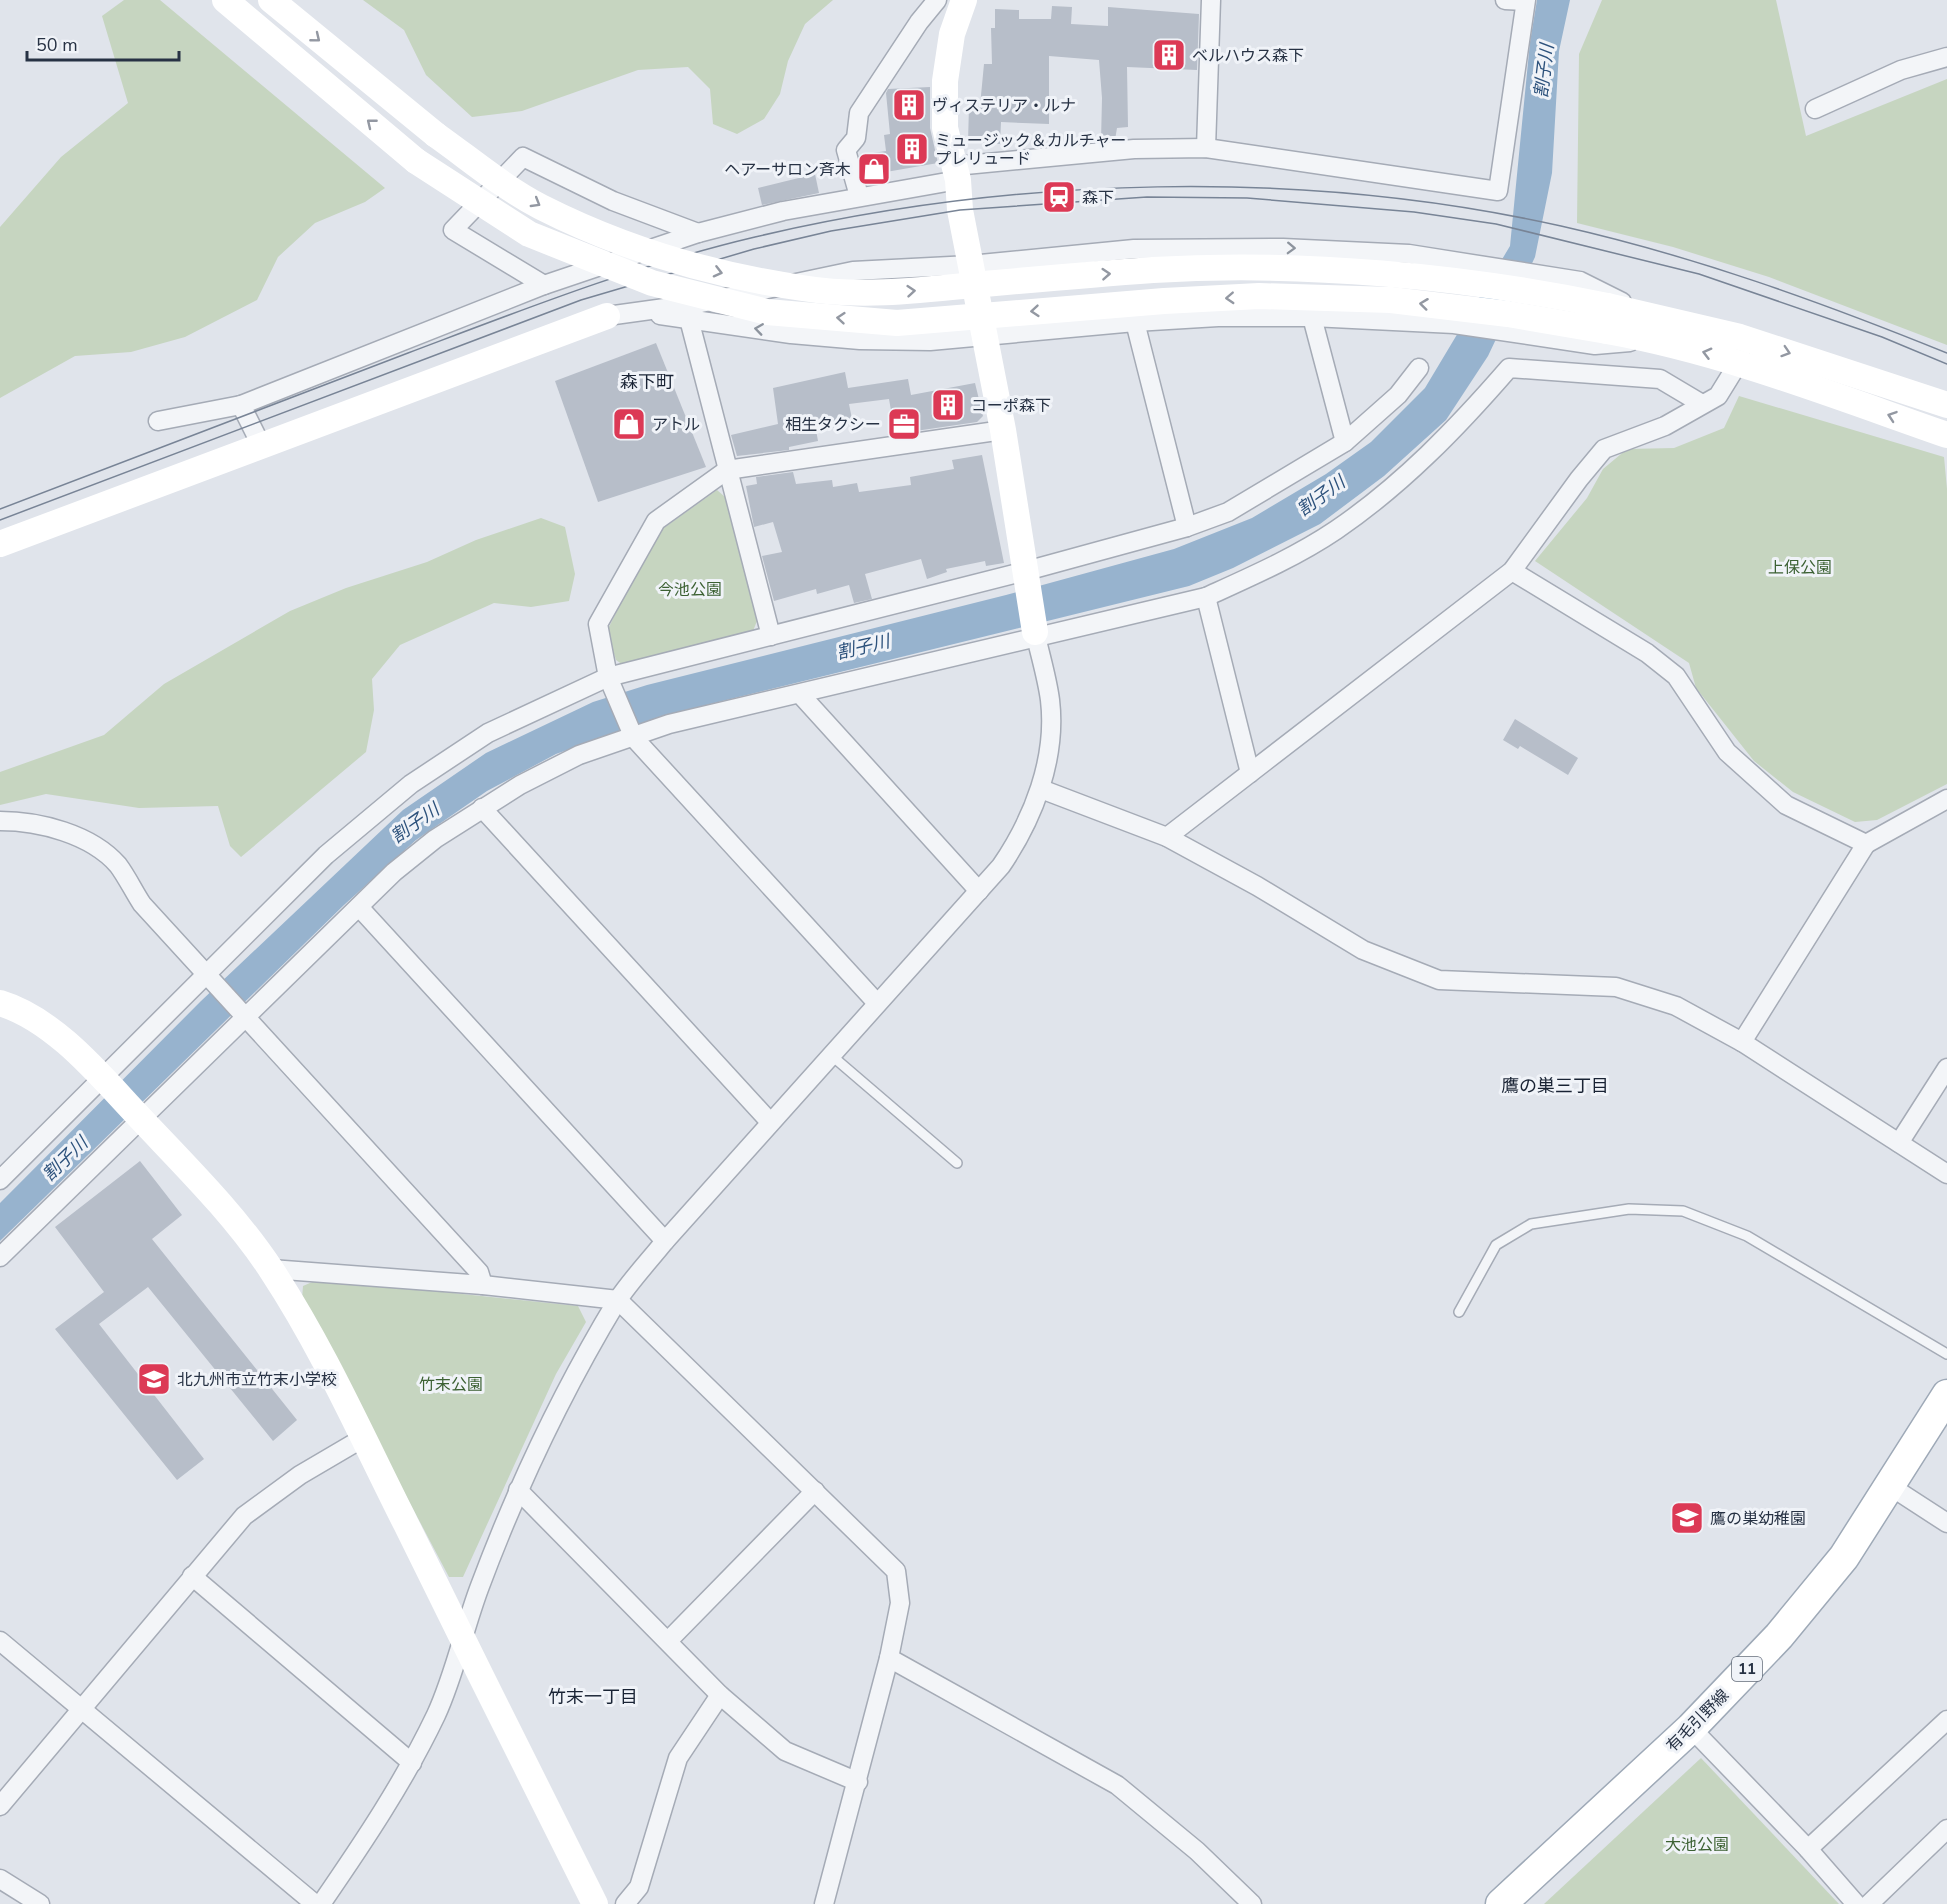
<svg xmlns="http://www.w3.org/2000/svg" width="1947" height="1904" font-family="'Nunito Sans','Noto Sans JP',sans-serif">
  <rect width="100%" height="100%" fill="#e0e4eb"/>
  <g fill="#c6d5c0">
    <polygon points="124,0 160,0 385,188 365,202 315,223 278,257 257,300 185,337 131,352 75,356 0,398 0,227 61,157 128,103 102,16"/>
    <polygon points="363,0 833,0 805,24 788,61 780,94 764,119 737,134 713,124 710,89 688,67 638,70 522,111 472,117 426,75 404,30"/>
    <polygon points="1602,0 1776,0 1806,136 1947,79 1947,345 1769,277 1673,247 1577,223 1579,54"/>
    <polygon points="1739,396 1944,457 1947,489 1947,784 1877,820 1855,822 1793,792 1754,761 1696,688 1689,663 1535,561 1587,498 1603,469 1627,449 1674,448 1724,428"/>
    <polygon points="717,490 725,497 757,621 753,631 623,665 616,660 607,631 654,535"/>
    <polygon points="541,518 565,527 575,574 569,601 531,607 494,603 400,645 372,679 374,710 366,752 241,857 230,846 218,806 139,808 46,794 0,805 0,772 104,735 164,684 290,611 346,588 427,562 476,540"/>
    <polygon points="319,1279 578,1306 586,1322 556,1374 463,1577 449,1577 302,1299 303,1286"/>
    <polygon points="1701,1758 1839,1904 1544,1904"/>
  </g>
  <polygon fill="#97b3ce" points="1537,0 1570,0 1559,51 1552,173 1535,257 1488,356 1446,420 1384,476 1320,524 1233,568 1189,586 662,716 556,754 487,791 416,840 344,905 0,1241 0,1203 201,1001 403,810 486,753 593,702 647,685 1006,595 1174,549 1252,518 1326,474 1371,442 1425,388 1510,246 1530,42"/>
  <g fill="#b7bec9">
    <polygon points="1052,6 1072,7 1071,24 1108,26 1108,7 1199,14 1197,70 1127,67 1128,127 1117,128 1115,140 1101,141 1102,98 1099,60 1049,56 1049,124 1001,122 1000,144 968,142 969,106 980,106 984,64 992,64 991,28 995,28 995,9 1019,10 1019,19 1051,19"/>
    <polygon points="930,87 930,128 938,163 886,172 888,181 867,185 860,155 886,151 884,135 890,134 886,93 888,89"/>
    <polygon points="815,174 819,193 762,205 758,188"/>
    <polygon points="656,343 706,467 598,502 555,381"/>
    <polygon points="845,372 848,388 908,379 911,395 975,383 983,416 977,422 895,434 889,399 849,404 853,424 816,430 818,441 789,447 789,450 737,456 731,435 778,424 773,388"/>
    <polygon points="982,455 1004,563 986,566 985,561 946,569 947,572 927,579 921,559 865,574 872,599 854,603 849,585 817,594 816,589 774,601 762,556 782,552 773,522 754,527 746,486 757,484 756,477 793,472 796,484 832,480 833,487 857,483 859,492 911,485 910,477 954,469 952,460"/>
    <polygon points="1515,719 1578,758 1568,775 1520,746 1518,749 1503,740"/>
    <polygon points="140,1161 182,1215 152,1239 297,1420 273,1441 148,1287 99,1324 204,1459 177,1480 55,1329 104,1292 55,1227"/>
  </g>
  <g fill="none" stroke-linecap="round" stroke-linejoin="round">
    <g stroke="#a5abb6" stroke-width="12">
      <g id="lane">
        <polyline points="831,1055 957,1163"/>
        <polyline points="1459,1312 1496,1245 1531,1224 1629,1209 1683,1211 1747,1236 1947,1354"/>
      </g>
    </g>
    <g stroke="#a5abb6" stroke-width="21">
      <g id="street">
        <polyline points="1505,0 1525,1"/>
        <polyline points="1815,109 1901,70 1947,57"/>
        <polyline points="1206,148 1211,0"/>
        <polyline points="955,166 1134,149 1206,148 1498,191 1526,0"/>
        <polyline points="859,196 846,150 856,138 859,113 919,22 937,0"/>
        <polyline points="544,285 453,230 523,157 613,201 698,233"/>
        <polyline points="660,315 791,334 860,340 930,341 1135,322 1218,317 1312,317 1454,324 1595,345 1630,342"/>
        <polyline points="607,316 701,303 853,271 970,265 1134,249 1283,248 1409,254 1580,281 1622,302"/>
        <polyline points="1312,317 1345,442"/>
        <polyline points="689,319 771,636"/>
        <polyline points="1135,322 1187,527"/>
        <polyline points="241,405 261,445"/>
        <polyline points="158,421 241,405 544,285 698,233 783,211 958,180"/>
        <polyline points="1512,571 1647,653 1676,676 1727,752 1786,805 1866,844 1947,799"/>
        <polyline points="1206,597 1250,773"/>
        <polyline points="800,694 979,891"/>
        <polyline points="1041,789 1167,837 1257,886 1363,950 1439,980 1616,987 1676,1006 1742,1042 1947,1174"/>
        <polyline points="482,808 770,1122"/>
        <path d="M 0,821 C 39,821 91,834 118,865 C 127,877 134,892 142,904 L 479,1272 L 483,1285"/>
        <polyline points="1167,837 1512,571 1579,479 1604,449 1665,426 1718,396 1739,362 1739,353"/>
        <polyline points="359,907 665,1241"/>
        <polyline points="876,1002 634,738 608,677 598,624 656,521 727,470 1003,430"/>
        <polyline points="1742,1042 1866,844"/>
        <polyline points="1899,1143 1947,1068"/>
        <polyline points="0,1180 326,855 411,784 488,733 608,677 1026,571 1187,527 1228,512 1345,442 1398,395 1419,368"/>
        <path d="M 0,1257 L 394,872 L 435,839 L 520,785 L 579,755 L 669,724 L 1206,597 C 1250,577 1296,557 1336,530 C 1402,485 1457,428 1509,368 L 1660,379 L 1702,404"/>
        <polyline points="271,1269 483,1285 618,1300 896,1571 900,1603 889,1658 824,1904"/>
        <polyline points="1890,1486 1947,1523"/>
        <polyline points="518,1490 720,1695 785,1751 858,1782"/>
        <polyline points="192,1576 412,1763"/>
        <polyline points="0,1641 315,1904"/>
        <polyline points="668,1641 815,1491"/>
        <polyline points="889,1658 1117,1785 1197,1851 1252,1904"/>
        <polyline points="1691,1728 1808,1849 1856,1904"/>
        <polyline points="0,1806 244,1516 300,1475 363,1438"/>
        <polyline points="1808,1849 1947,1720"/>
        <polyline points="0,1879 40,1904"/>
        <path d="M 321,1904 C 363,1843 404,1782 436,1715 C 455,1674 464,1628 480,1586 C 517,1487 562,1392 617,1301 C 631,1280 649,1261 665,1241 L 1001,866 C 1033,819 1057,759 1050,700 C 1047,677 1040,655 1035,632"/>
        <polyline points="625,1904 639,1887 678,1758 720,1695"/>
        <polyline points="1869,1904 1947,1829"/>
      </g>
    </g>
    <g stroke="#9ea9b7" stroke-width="33">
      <polyline id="primary" points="1501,1904 1691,1728 1779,1636 1844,1557 1947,1395"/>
    </g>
    <use href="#lane" stroke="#f3f5f8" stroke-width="9"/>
    <use href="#street" stroke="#f3f5f8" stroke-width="18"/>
    <g stroke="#fff" stroke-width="26">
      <polyline points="225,0 416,161"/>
      <polyline points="271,0 436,135"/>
      <polyline points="964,0 952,34 945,81 945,128 958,180 960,210 1003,430 1035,632"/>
      <polyline points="1607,306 1740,337 1947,405"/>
      <path d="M 1607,331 C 1724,352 1835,396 1947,435"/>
      <polyline points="0,544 607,316"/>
      <path d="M 0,1003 C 50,1018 93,1067 128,1105 C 177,1158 232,1210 272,1271 C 324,1350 363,1439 406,1524 C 468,1651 532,1778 595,1904"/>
    </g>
    <use href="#primary" stroke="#fff" stroke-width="30"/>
    <g stroke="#788496" stroke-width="1.5">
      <path d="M 0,509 C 136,457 272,405 408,353 C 522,310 636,265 755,237 C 1014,176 1301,168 1561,226 C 1694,256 1821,302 1947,353"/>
      <polyline points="0,520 581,300 754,249 831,231 960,210 1147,197 1247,198 1414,212 1496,224 1699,274 1882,337 1947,364"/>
    </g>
    <g stroke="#fff" stroke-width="26">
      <path d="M 436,135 C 470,159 504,188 541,207 C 622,248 712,275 802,288 C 862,298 924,290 984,284 C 1040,279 1097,274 1153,270 C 1300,261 1464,276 1607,306"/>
      <polyline points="416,161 529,234 652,283 767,312 897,323 1164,301 1259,296 1391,300 1508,314 1607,331"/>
    </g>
  </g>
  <defs><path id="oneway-chevron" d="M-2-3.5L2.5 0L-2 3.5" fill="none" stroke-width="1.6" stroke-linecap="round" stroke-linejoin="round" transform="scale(1.5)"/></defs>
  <g stroke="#9398a2">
    <use href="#oneway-chevron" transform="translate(316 38) rotate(39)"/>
    <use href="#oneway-chevron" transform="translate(371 123) rotate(-141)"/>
    <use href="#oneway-chevron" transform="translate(536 203) rotate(31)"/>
    <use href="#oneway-chevron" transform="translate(718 272) rotate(14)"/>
    <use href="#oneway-chevron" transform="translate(1106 274) rotate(-4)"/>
    <use href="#oneway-chevron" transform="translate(911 291) rotate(-5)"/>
    <use href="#oneway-chevron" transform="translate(1230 298) rotate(177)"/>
    <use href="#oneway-chevron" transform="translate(1424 304) rotate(-173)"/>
    <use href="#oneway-chevron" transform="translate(1035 311) rotate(175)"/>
    <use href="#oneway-chevron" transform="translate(841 318) rotate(-175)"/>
    <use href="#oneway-chevron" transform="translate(1786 352) rotate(18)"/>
    <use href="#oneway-chevron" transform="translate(1707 353) rotate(-165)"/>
    <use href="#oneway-chevron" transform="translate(1892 416) rotate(-161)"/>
  </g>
  <g stroke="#8d949e">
    <use href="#oneway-chevron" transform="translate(1291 248) rotate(2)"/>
    <use href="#oneway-chevron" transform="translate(759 329) rotate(-172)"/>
  </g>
  <defs>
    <g id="building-square" transform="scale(1.725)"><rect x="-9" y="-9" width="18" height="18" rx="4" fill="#dc3955" stroke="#f0f3f8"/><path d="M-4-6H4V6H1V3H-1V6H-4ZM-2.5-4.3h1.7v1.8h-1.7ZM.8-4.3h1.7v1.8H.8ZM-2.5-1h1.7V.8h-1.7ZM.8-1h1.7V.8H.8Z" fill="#fff"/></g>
    <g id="shop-square" transform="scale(1.725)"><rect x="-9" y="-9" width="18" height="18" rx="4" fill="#dc3955" stroke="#f0f3f8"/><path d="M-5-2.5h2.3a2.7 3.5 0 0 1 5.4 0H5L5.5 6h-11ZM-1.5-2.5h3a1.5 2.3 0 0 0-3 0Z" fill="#fff"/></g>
    <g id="station-square" transform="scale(1.725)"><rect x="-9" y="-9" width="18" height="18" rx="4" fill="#dc3955" stroke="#f0f3f8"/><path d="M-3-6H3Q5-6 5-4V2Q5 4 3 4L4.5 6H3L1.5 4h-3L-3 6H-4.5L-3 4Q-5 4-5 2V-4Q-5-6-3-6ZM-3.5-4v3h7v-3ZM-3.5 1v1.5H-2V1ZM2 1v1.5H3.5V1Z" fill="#fff"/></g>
    <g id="office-square" transform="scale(1.725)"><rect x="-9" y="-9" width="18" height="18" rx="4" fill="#dc3955" stroke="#f0f3f8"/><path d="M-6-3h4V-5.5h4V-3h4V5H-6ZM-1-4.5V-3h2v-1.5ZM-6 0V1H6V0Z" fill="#fff"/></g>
    <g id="school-square" transform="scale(1.725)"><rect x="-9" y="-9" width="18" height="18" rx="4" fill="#dc3955" stroke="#f0f3f8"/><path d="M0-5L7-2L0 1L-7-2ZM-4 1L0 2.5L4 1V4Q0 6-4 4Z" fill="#fff"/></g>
  </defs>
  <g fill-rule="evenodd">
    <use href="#building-square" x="1169" y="55"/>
    <use href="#building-square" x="909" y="105"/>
    <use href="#building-square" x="912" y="149"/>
    <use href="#shop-square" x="874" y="169"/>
    <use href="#station-square" x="1059" y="197"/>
    <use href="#building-square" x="948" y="405"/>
    <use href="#shop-square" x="629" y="424"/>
    <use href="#office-square" x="904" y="424"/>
    <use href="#school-square" x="154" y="1379"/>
    <use href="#school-square" x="1687" y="1518"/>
  </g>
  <g text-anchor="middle" stroke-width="6" stroke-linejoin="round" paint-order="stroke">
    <rect fill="#f0f3f8" stroke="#636c7a" stroke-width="1.5" x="1732" y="1657" width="30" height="24" rx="4.5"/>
    <g font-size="15" font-weight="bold" fill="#273244">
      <text x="1747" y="1674">11</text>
    </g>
    <g font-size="16" fill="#273244" stroke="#f0f3f8" text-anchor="start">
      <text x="1192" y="61">ベルハウス森下</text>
      <text x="932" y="111">ヴィステリア・ルナ</text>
      <text x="935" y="146">ミュージック＆カルチャー<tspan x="935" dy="18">プレリュード</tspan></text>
      <text x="851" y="175" text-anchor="end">ヘアーサロン斉木</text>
      <text x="1082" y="203">森下</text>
      <text x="971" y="411">コーポ森下</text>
      <text x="652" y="430">アトル</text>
      <text x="881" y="430" text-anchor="end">相生タクシー</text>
      <text x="177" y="1385">北九州市立竹末小学校</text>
      <text x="1710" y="1524">鷹の巣幼稚園</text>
    </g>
    <g font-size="16" fill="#3c6133" stroke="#f0f3f8">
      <text x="1800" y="573">上保公園</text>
      <text x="690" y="595">今池公園</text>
      <text x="451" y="1390">竹末公園</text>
      <text x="1697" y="1850">大池公園</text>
    </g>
    <g font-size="16" fill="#273244" stroke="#f0f3f8">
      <text transform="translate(1697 1720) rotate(-45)" y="6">有毛引野線</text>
    </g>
    <g font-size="18" font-style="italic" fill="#2d527c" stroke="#f0f3f8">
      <text transform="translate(1544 71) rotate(-83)" y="6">割子川</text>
      <text transform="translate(1321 496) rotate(-36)" y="6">割子川</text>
      <text transform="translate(863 647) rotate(-13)" y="6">割子川</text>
      <text transform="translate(415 823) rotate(-35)" y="6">割子川</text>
      <text transform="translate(65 1159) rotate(-44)" y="6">割子川</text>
    </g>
    <g font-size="18" fill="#192334" stroke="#f0f3f8">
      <text x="647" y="388">森下町</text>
      <text x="1555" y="1092">鷹の巣三丁目</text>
      <text x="593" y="1703">竹末一丁目</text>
    </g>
  </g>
  <path d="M27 51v9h152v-9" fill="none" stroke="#273244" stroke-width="3"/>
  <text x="36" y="51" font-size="18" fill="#273244" stroke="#f0f3f8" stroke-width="4.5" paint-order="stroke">50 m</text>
</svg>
